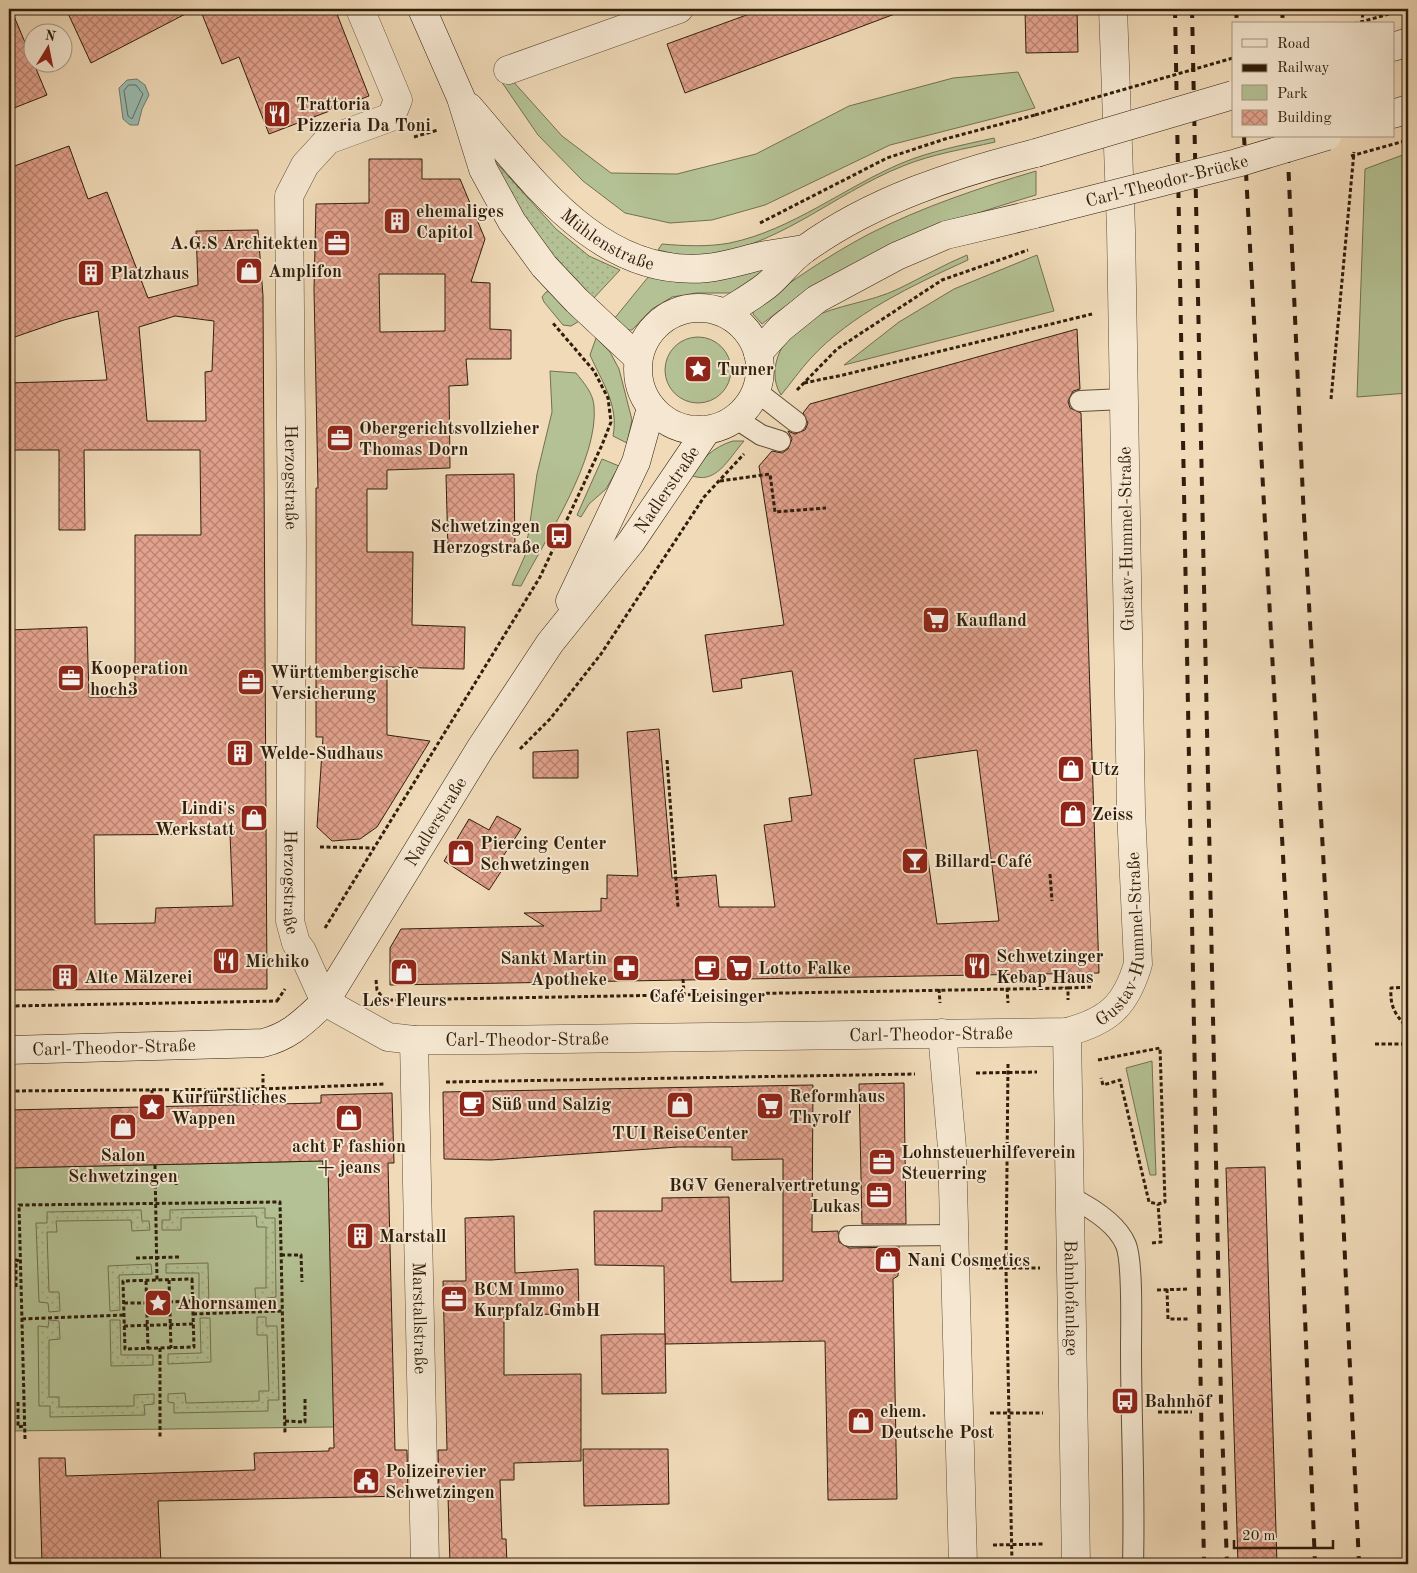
<svg xmlns="http://www.w3.org/2000/svg" width="1417" height="1573" font-family="'Old Standard TT',serif">
  <defs>
    <pattern id="garden-dots" width="8" height="8" patternUnits="userSpaceOnUse" patternTransform="scale(1.25)"><rect width="8" height="8" fill="#b4c194"/><path d="M2 2h.1M6 6h.1" fill="none" stroke="#9ba57e" stroke-width="1.8" stroke-linecap="round"/></pattern>
    <pattern id="building-cross-hatch" width="8" height="8" patternUnits="userSpaceOnUse" patternTransform="scale(1.25)"><rect width="8" height="8" fill="#e3a28e"/><path d="M0 0l8 8M0 8l8-8" fill="none" stroke="#b88372"/></pattern>
  </defs>
  <rect width="100%" height="100%" fill="#f0dab8"/>
  <filter id="stains"><feTurbulence type="fractalNoise" baseFrequency=".004" numOctaves="4"/><feColorMatrix values="0 0 0 0 .2 0 0 0 0 .09 0 0 0 0 .02 0 0 0 .5 -.17"/></filter>
  <radialGradient id="worn" r=".72"><stop offset=".6" stop-color="#630" stop-opacity="0"/><stop offset="1" stop-color="#630" stop-opacity=".3"/></radialGradient>
  <g fill="#b4c194" stroke="#727050">
    <polygon points="1018,72 1035,108 890,145 765,205 712,220 670,223 625,213 583,181 538,135 501,81 511,79 562,136 611,173 677,174 756,154 849,106 953,78"/>
    <path d="M 994,138 L 995,142 C 965,149 932,154 903,166 C 832,194 774,252 695,256 C 683,257 669,252 658,250 L 662,244 C 685,246 708,247 730,243 C 792,230 845,187 902,163 C 931,151 963,145 994,138 Z"/>
    <polygon points="1408,153 1408,393 1357,397 1365,169"/>
    <path d="M 1036,171 L 1036,195 C 940,223 841,260 762,324 L 753,314 L 754,308 C 792,281 829,255 869,234 C 922,207 979,188 1036,171 Z"/>
    <path d="M 967,255 L 968,260 C 913,285 851,314 810,359 C 800,370 791,383 781,395 C 764,368 785,332 811,318 C 837,305 871,302 898,289 C 921,278 943,265 967,255 Z"/>
    <polygon points="1037,255 1054,311 844,365 899,322 954,289"/>
    <path d="M 767,266 L 770,270 L 733,293 L 696,293 L 672,297 L 652,309 L 632,330 L 627,330 L 614,319 L 649,276 C 691,284 727,283 767,266 Z"/>
    <polygon points="552,291 581,320 571,326 563,325 544,302 542,297 546,292"/>
    <circle cx="698" cy="370" r="33"/>
    <path d="M 596,338 L 610,352 L 619,369 L 632,420 L 627,443 L 613,436 C 619,405 602,382 590,355 Z"/>
    <path d="M 550,371 L 576,373 C 584,383 593,393 594,406 C 599,459 546,538 521,586 L 512,585 L 527,551 L 523,551 L 528,536 L 537,474 L 552,412 Z"/>
    <path d="M 733,441 L 744,441 C 728,459 716,486 690,475 C 702,459 713,447 733,441 Z"/>
    <polygon points="602,459 619,466 606,489 589,504 581,517 577,515"/>
    <polygon points="1152,1061 1156,1175 1150,1175 1126,1068"/>
    <polygon points="323,1161 323,1165 328,1165 334,1427 9,1431 9,1168"/>
  </g>
  <g fill="url(#garden-dots)" stroke="#727050">
    <polygon points="491,157 556,229 589,256 620,270 592,300 556,262 533,232"/>
    <polygon points="265,1208 265,1218 275,1218 276,1297 268,1298 268,1307 256,1307 255,1288 266,1288 266,1227 257,1227 256,1216 181,1218 181,1230 162,1230 162,1220 170,1220 170,1210"/>
    <polygon points="141,1210 142,1221 149,1221 150,1230 132,1231 131,1220 56,1221 57,1232 47,1232 49,1292 59,1292 60,1311 49,1312 48,1303 39,1302 36,1223 47,1223 47,1212"/>
    <polygon points="208,1263 209,1308 199,1308 199,1273 166,1273 166,1264"/>
    <polygon points="151,1264 152,1274 119,1275 120,1310 110,1311 108,1266"/>
    <polygon points="257,1317 266,1317 266,1326 277,1326 279,1400 268,1400 268,1411 174,1413 174,1403 168,1402 168,1394 185,1393 186,1403 259,1401 259,1391 269,1391 267,1335 257,1335"/>
    <polygon points="200,1318 210,1318 211,1362 168,1364 168,1354 201,1353"/>
    <polygon points="49,1320 59,1321 60,1339 49,1340 49,1397 59,1397 59,1407 134,1406 134,1395 154,1394 154,1404 144,1405 145,1415 50,1417 50,1406 39,1406 38,1326 48,1327"/>
    <polygon points="110,1320 120,1320 121,1355 153,1355 153,1365 111,1366"/>
  </g>
  <polygon fill="#9abbb0" stroke="#707c6e" points="137,79 145,85 149,95 142,109 138,125 130,125 123,119 119,88 127,80"/>
  <g fill="none" stroke-linecap="round" stroke-linejoin="round">
    <polygon stroke="#656c5e" stroke-width="1" points="129,85 136,85 143,94 132,119 128,116 124,91"/>
  </g>
  <g fill="url(#building-cross-hatch)" stroke="#301e0c" fill-rule="evenodd">
    <polygon points="9,9 11,9 47,95 9,110"/>
    <polygon points="66,9 195,9 91,63"/>
    <polygon points="200,9 335,9 369,96 269,134 239,57 222,64"/>
    <polygon points="763,9 899,9 900,12 685,93 667,44"/>
    <polygon points="1025,9 1077,9 1078,52 1026,53"/>
    <path d="M 69,146 L 88,199 L 107,192 L 148,298 L 198,285 L 196,231 L 258,230 L 263,296 L 267,989 L 9,990 L 9,630 L 87,627 L 89,697 L 135,697 L 135,535 L 201,535 L 200,450 L 84,450 L 85,530 L 59,530 L 59,450 L 9,450 L 9,383 L 107,380 L 98,311 L 64,320 L 9,339 L 9,168 ZM 175,316 L 214,321 L 212,371 L 205,372 L 206,421 L 147,421 L 139,327 ZM 230,834 L 233,906 L 156,908 L 155,923 L 95,924 L 94,835 Z"/>
    <path d="M 369,159 L 422,159 L 422,179 L 460,179 L 485,239 L 471,282 L 490,283 L 490,329 L 511,330 L 511,359 L 466,359 L 468,385 L 449,386 L 450,468 L 387,470 L 387,489 L 367,489 L 367,552 L 413,552 L 412,625 L 465,627 L 464,669 L 387,667 L 387,735 L 430,741 L 377,827 L 360,839 L 332,841 L 317,827 L 323,737 L 316,737 L 316,488 L 318,488 L 314,289 L 316,204 L 369,203 ZM 379,274 L 445,274 L 445,331 L 380,332 Z"/>
    <path d="M 1077,329 L 1080,389 L 1073,391 L 1068,401 L 1070,408 L 1081,413 L 1099,973 L 390,985 L 390,948 L 401,929 L 544,926 L 524,913 L 601,911 L 601,898 L 607,899 L 607,875 L 638,876 L 627,732 L 659,729 L 672,878 L 716,875 L 719,907 L 775,907 L 764,825 L 792,821 L 789,798 L 812,795 L 792,671 L 741,679 L 742,688 L 713,692 L 705,635 L 784,625 L 759,466 L 772,451 L 782,453 L 788,449 L 792,439 L 788,431 L 795,434 L 805,430 L 808,423 L 803,413 L 810,404 ZM 977,750 L 999,921 L 937,924 L 914,759 Z"/>
    <polygon points="514,474 515,551 448,552 446,475"/>
    <polygon points="578,750 578,778 533,778 533,752"/>
    <polygon points="497,816 521,829 498,864 504,867 489,890 444,861 469,819 489,830"/>
    <polygon points="904,1083 906,1224 862,1224 859,1084"/>
    <polygon points="813,1085 812,1232 838,1231 839,1242 849,1248 899,1247 898,1276 893,1279 897,1499 828,1500 825,1341 665,1344 664,1266 595,1265 594,1211 662,1211 662,1198 729,1197 731,1282 783,1281 783,1159 732,1160 732,1147 678,1147 491,1160 444,1159 443,1092"/>
    <polygon points="392,1093 394,1163 388,1163 395,1450 407,1450 408,1496 158,1501 161,1564 42,1564 39,1458 65,1458 66,1476 255,1470 254,1453 329,1451 329,1448 334,1448 328,1165 323,1165 323,1161 9,1168 9,1110 321,1103 321,1095"/>
    <polygon points="1265,1167 1277,1564 1238,1564 1226,1168"/>
    <polygon points="514,1216 515,1273 578,1269 579,1313 504,1316 504,1375 581,1374 581,1461 514,1463 514,1480 500,1480 502,1539 506,1539 507,1564 450,1564 448,1496 439,1496 438,1450 447,1450 443,1281 466,1281 465,1218"/>
    <polygon points="634,1334 665,1334 666,1393 602,1394 601,1335"/>
    <polygon points="583,1449 668,1449 669,1504 584,1506"/>
  </g>
  <g fill="none" stroke-linecap="round" stroke-linejoin="round">
    <g stroke="#604d37" stroke-width="22">
      <g id="lane">
        <polyline points="756,391 796,422"/>
        <polyline points="1080,401 1123,399"/>
        <polyline points="735,418 761,435 780,441"/>
        <path d="M 1070,1197 C 1090,1207 1117,1223 1126,1245 C 1133,1263 1131,1326 1131,1348 C 1131,1420 1135,1492 1133,1564"/>
        <polyline points="849,1236 955,1235"/>
      </g>
    </g>
    <g stroke="#604d37" stroke-width="29">
      <g id="street">
        <path id="s1" d="M 360,9 L 398,100 L 391,117 L 328,140 L 305,165 L 289,196 L 292,542 L 290,921 L 296,943 L 302,951 L 325,1002 L 388,1037 L 414,1040 L 485,1040 L 1067,1032 C 1109,1021 1126,1005 1138,964 L 1131,810 L 1121,230 L 1113,9"/>
        <polyline points="508,70 679,9"/>
        <path id="s2" d="M 1067,1032 L 1076,1564"/>
        <polyline points="942,1033 952,1148 963,1564"/>
        <path id="s3" d="M 414,1040 L 425,1564"/>
      </g>
    </g>
    <g stroke="#301e0c" stroke-width="29">
      <g id="secondary">
        <polyline points="422,9 461,98 483,169 512,222 544,266 577,301 638,358"/>
        <polyline points="1393,47 1408,42"/>
        <path id="s4" d="M 469,107 C 531,178 599,279 707,268 C 727,266 746,259 766,255 C 779,253 791,251 804,249"/>
        <polyline points="1393,114 1408,109"/>
        <circle cx="699" cy="369" r="61"/>
        <path d="M 725,313 C 739,304 753,296 766,286 C 780,275 790,259 805,249 C 873,200 956,173 1036,153"/>
        <polyline points="758,353 781,328 817,299 897,256 946,235 1035,214"/>
        <polyline points="570,601 636,462 651,408"/>
        <path id="s5" d="M 9,1050 L 263,1043 C 291,1036 304,1021 325,1002 L 480,749 L 550,643 L 631,542 L 707,430"/>
      </g>
    </g>
    <g stroke="#301e0c" stroke-width="3" stroke-dasharray="4 2.5" stroke-linecap="butt">
      <polyline points="1362,24 1363,9"/>
      <polyline points="414,137 438,130"/>
      <polyline points="760,223 887,158 945,139 1035,115"/>
      <polyline points="804,383 843,375 1092,314"/>
      <polyline points="797,390 837,349 942,280 1028,250"/>
      <polyline points="1331,399 1354,152"/>
      <polyline points="720,481 770,474 775,512 826,508"/>
      <polyline points="520,749 550,719 601,654 704,497 744,454"/>
      <polyline points="667,760 678,907"/>
      <polyline points="320,847 374,848"/>
      <polyline points="1050,874 1052,901"/>
      <polyline points="325,928 540,577 602,445 611,422 608,398 594,371 552,322"/>
      <polyline points="1061,974 1062,988"/>
      <polyline points="683,979 684,995"/>
      <polyline points="376,980 377,990 382,997"/>
      <polyline points="1007,988 1008,1003"/>
      <polyline points="1068,988 1091,987"/>
      <polyline points="939,989 940,1003"/>
      <polyline points="389,1000 1068,988 1068,1000"/>
      <polyline points="277,1001 285,989"/>
      <polyline points="9,1006 278,1001"/>
      <polyline points="1375,1044 1408,1044"/>
      <path d="M 1404,1044 L 1405,1025 C 1394,1013 1390,1005 1391,988 L 1408,987"/>
      <polyline points="1098,1060 1160,1048 1165,1202 1158,1204 1149,1202 1120,1080 1103,1085 1101,1078"/>
      <polyline points="1008,1064 1006,1268 1012,1564"/>
      <polyline points="976,1073 1037,1072"/>
      <polyline points="446,1082 915,1074"/>
      <polyline points="263,1089 263,1074"/>
      <polyline points="152,1090 152,1107"/>
      <polyline points="9,1091 263,1089 385,1084"/>
      <polyline points="155,1165 157,1280"/>
      <polyline points="156,1176 177,1176 176,1187"/>
      <polyline points="1152,1243 1161,1242 1158,1204"/>
      <polyline points="281,1255 301,1255 302,1282"/>
      <polyline points="136,1258 179,1257"/>
      <polyline points="986,1268 1040,1268"/>
      <polygon points="192,1279 194,1347 125,1349 123,1281"/>
      <polyline points="169,1280 171,1348"/>
      <polyline points="146,1281 148,1349"/>
      <polyline points="16,1287 16,1260 20,1261"/>
      <polyline points="1167,1289 1168,1319 1190,1319"/>
      <polyline points="1157,1290 1189,1289"/>
      <polyline points="169,1302 193,1301"/>
      <polyline points="124,1303 147,1303"/>
      <polyline points="193,1314 282,1311"/>
      <polyline points="22,1319 124,1315"/>
      <polyline points="124,1326 193,1324"/>
      <polyline points="160,1348 160,1437"/>
      <polyline points="18,1402 18,1427 25,1426"/>
      <polyline points="1158,1412 1192,1412"/>
      <polyline points="990,1413 1043,1413"/>
      <polyline points="285,1421 305,1422 305,1397"/>
      <polyline points="25,1439 19,1205 280,1202 285,1434"/>
      <polyline points="993,1545 1044,1544"/>
      <polyline points="314,1564 317,1561 325,1564"/>
    </g>
    <use href="#lane" stroke="#f5e7d1" stroke-width="20"/>
    <use href="#street" stroke="#f5e7d1" stroke-width="28"/>
    <use href="#secondary" stroke="#f5e7d1" stroke-width="28"/>
    <g stroke="#301e0c" stroke-width="4" stroke-dasharray="9 9" stroke-linecap="butt">
      <polyline points="1175,9 1204,1564"/>
      <polyline points="1192,9 1221,1401 1227,1564"/>
      <polyline points="1236,9 1237,24"/>
      <polyline points="1282,9 1283,24"/>
      <polyline points="1244,136 1296,1095 1315,1564"/>
      <polyline points="1287,136 1303,498 1341,1171 1359,1564"/>
    </g>
    <g stroke="#301e0c" stroke-width="29" stroke-linecap="butt">
      <g id="secondary-bridge">
        <polyline points="1036,153 1233,95"/>
        <path id="s6" d="M 1035,214 L 1237,163 L 1327,136"/>
      </g>
    </g>
    <g stroke="#301e0c" stroke-width="3" stroke-dasharray="4 2.5" stroke-linecap="butt">
      <polyline points="1354,24 1406,9"/>
      <polyline points="1035,115 1233,58"/>
      <polyline points="1351,156 1408,140"/>
    </g>
    <use href="#secondary-bridge" stroke="#f5e7d1" stroke-width="28"/>
  </g>
  <defs>
    <g id="restaurant-square" transform="scale(1.4375)"><rect x="-9" y="-9" width="18" height="18" rx="4" fill="#8f2418" stroke="#f5e7d1"/><path d="M-5-6h1v4h1v-4h1v4h1v-4h1v5L-1.5 .5V6h-2V.5L-5-1ZM5-6V6H3V1.5H1.5Q1.5-4 5-6Z" fill="#fff"/></g>
    <g id="building-square" transform="scale(1.4375)"><rect x="-9" y="-9" width="18" height="18" rx="4" fill="#8f2418" stroke="#f5e7d1"/><path d="M-4-6H4V6H1V3H-1V6H-4ZM-2.5-4.3h1.7v1.8h-1.7ZM.8-4.3h1.7v1.8H.8ZM-2.5-1h1.7V.8h-1.7ZM.8-1h1.7V.8H.8Z" fill="#fff"/></g>
    <g id="office-square" transform="scale(1.4375)"><rect x="-9" y="-9" width="18" height="18" rx="4" fill="#8f2418" stroke="#f5e7d1"/><path d="M-6-3h4V-5.5h4V-3h4V5H-6ZM-1-4.5V-3h2v-1.5ZM-6 0V1H6V0Z" fill="#fff"/></g>
    <g id="shop-square" transform="scale(1.4375)"><rect x="-9" y="-9" width="18" height="18" rx="4" fill="#8f2418" stroke="#f5e7d1"/><path d="M-5-2.5h2.3a2.7 3.5 0 0 1 5.4 0H5L5.5 6h-11ZM-1.5-2.5h3a1.5 2.3 0 0 0-3 0Z" fill="#fff"/></g>
    <g id="sight-square" transform="scale(1.4375)"><rect x="-9" y="-9" width="18" height="18" rx="4" fill="#8f2418" stroke="#f5e7d1"/><path d="M0-6L1.8-2.2L6-1.7L2.9 1.2L3.7 5.4L0 3.3L-3.7 5.4L-2.9 1.2L-6-1.7L-1.8-2.2Z" fill="#fff"/></g>
    <g id="bus-square" transform="scale(1.4375)"><rect x="-9" y="-9" width="18" height="18" rx="4" fill="#8f2418" stroke="#f5e7d1"/><path d="M-5-6H5V4H4V6H2V4H-2V6H-4V4H-5ZM-3.5-4V0h7V-4ZM-3.5 1.2v1.5H-2V1.2ZM2 1.2v1.5H3.5V1.2Z" fill="#fff"/></g>
    <g id="supermarket-square" transform="scale(1.4375)"><rect x="-9" y="-9" width="18" height="18" rx="4" fill="#8f2418" stroke="#f5e7d1"/><path d="M-6-5.5h2.5l.6 2H6L4.5 2H-2.5L-4.4-4H-6ZM-1.5 3.2a1.3 1.3 0 1 0 .1 0ZM3 3.2a1.3 1.3 0 1 0 .1 0Z" fill="#fff"/></g>
    <g id="bar-square" transform="scale(1.4375)"><rect x="-9" y="-9" width="18" height="18" rx="4" fill="#8f2418" stroke="#f5e7d1"/><path d="M-6-5H6L.8 .8V4.5H3.5V6h-7V4.5H-.8V.8Z" fill="#fff"/></g>
    <g id="pharmacy-square" transform="scale(1.4375)"><rect x="-9" y="-9" width="18" height="18" rx="4" fill="#8f2418" stroke="#f5e7d1"/><path d="M-2-6h4v4h4v4h-4v4h-4v-4h-4v-4h4Z" fill="#fff"/></g>
    <g id="cafe-square" transform="scale(1.4375)"><rect x="-9" y="-9" width="18" height="18" rx="4" fill="#8f2418" stroke="#f5e7d1"/><path d="M-5.5-4.5H6V0H3Q3 3.5 0 3.5H-2.5Q-5.5 3.5-5.5 0ZM3-3.2v2h1.7v-2ZM-6 4.5H4V6H-6Z" fill="#fff"/></g>
    <g id="civic-square" transform="scale(1.4375)"><rect x="-9" y="-9" width="18" height="18" rx="4" fill="#8f2418" stroke="#f5e7d1"/><path d="M-.6-6.5H3V-4.5H.6V-3L4-1V1h2V6H-6V1h2V-1L-.6-3ZM-1.2 2.5V6h2.4V2.5Z" fill="#fff"/></g>
  </defs>
  <g fill-rule="evenodd">
    <use href="#restaurant-square" x="277" y="114"/>
    <use href="#building-square" x="397" y="221"/>
    <use href="#office-square" x="337" y="243"/>
    <use href="#shop-square" x="249" y="271"/>
    <use href="#building-square" x="91" y="273"/>
    <use href="#sight-square" x="698" y="369"/>
    <use href="#office-square" x="340" y="438"/>
    <use href="#bus-square" x="559" y="536"/>
    <use href="#supermarket-square" x="936" y="620"/>
    <use href="#office-square" x="71" y="678"/>
    <use href="#office-square" x="251" y="682"/>
    <use href="#building-square" x="240" y="753"/>
    <use href="#shop-square" x="1071" y="769"/>
    <use href="#shop-square" x="1073" y="814"/>
    <use href="#shop-square" x="254" y="818"/>
    <use href="#shop-square" x="461" y="853"/>
    <use href="#bar-square" x="915" y="861"/>
    <use href="#restaurant-square" x="226" y="961"/>
    <use href="#restaurant-square" x="977" y="966"/>
    <use href="#pharmacy-square" x="626" y="968"/>
    <use href="#cafe-square" x="707" y="968"/>
    <use href="#supermarket-square" x="739" y="968"/>
    <use href="#shop-square" x="404" y="972"/>
    <use href="#building-square" x="65" y="977"/>
    <use href="#cafe-square" x="472" y="1104"/>
    <use href="#shop-square" x="680" y="1105"/>
    <use href="#supermarket-square" x="770" y="1106"/>
    <use href="#sight-square" x="152" y="1107"/>
    <use href="#shop-square" x="349" y="1118"/>
    <use href="#shop-square" x="123" y="1127"/>
    <use href="#office-square" x="882" y="1162"/>
    <use href="#office-square" x="879" y="1195"/>
    <use href="#building-square" x="360" y="1236"/>
    <use href="#shop-square" x="888" y="1260"/>
    <use href="#office-square" x="454" y="1299"/>
    <use href="#sight-square" x="158" y="1303"/>
    <use href="#bus-square" x="1125" y="1401"/>
    <use href="#shop-square" x="861" y="1421"/>
    <use href="#civic-square" x="366" y="1481"/>
  </g>
  <g text-anchor="middle" stroke-width="4" stroke-linejoin="round" paint-order="stroke">
    <g font-size="18" font-weight="bold" fill="#301e0c" stroke="#f5e7d1" text-anchor="start">
      <text x="296" y="110">Trattoria<tspan x="296" dy="21">Pizzeria Da Toni</tspan></text>
      <text x="416" y="217">ehemaliges<tspan x="416" dy="21">Capitol</tspan></text>
      <text x="318" y="249" text-anchor="end">A.G.S Architekten</text>
      <text x="268" y="277">Amplifon</text>
      <text x="110" y="279">Platzhaus</text>
      <text x="717" y="375">Turner</text>
      <text x="359" y="434">Obergerichtsvollzieher<tspan x="359" dy="21">Thomas Dorn</tspan></text>
      <text x="540" y="532" text-anchor="end">Schwetzingen<tspan x="540" dy="21">Herzogstraße</tspan></text>
      <text x="955" y="626">Kaufland</text>
      <text x="90" y="674">Kooperation<tspan x="90" dy="21">hoch3</tspan></text>
      <text x="270" y="678">Württembergische<tspan x="270" dy="21">Versicherung</tspan></text>
      <text x="259" y="759">Welde-Sudhaus</text>
      <text x="1090" y="775">Utz</text>
      <text x="235" y="814" text-anchor="end">Lindi's<tspan x="235" dy="21">Werkstatt</tspan></text>
      <text x="1092" y="820">Zeiss</text>
      <text x="480" y="849">Piercing Center<tspan x="480" dy="21">Schwetzingen</tspan></text>
      <text x="934" y="867">Billard-Café</text>
      <text x="996" y="962">Schwetzinger<tspan x="996" dy="21">Kebap Haus</tspan></text>
      <text x="607" y="964" text-anchor="end">Sankt Martin<tspan x="607" dy="21">Apotheke</tspan></text>
      <text x="245" y="967">Michiko</text>
      <text x="758" y="974">Lotto Falke</text>
      <text x="84" y="983">Alte Mälzerei</text>
      <text x="707" y="1002" text-anchor="middle">Café Leisinger</text>
      <text x="404" y="1006" text-anchor="middle">Les Fleurs</text>
      <text x="789" y="1102">Reformhaus<tspan x="789" dy="21">Thyrolf</tspan></text>
      <text x="171" y="1103">Kurfürstliches<tspan x="171" dy="21">Wappen</tspan></text>
      <text x="491" y="1110">Süß und Salzig</text>
      <text x="680" y="1139" text-anchor="middle">TUI ReiseCenter</text>
      <text x="349" y="1152" text-anchor="middle">acht F fashion<tspan x="349" dy="21">+ jeans</tspan></text>
      <text x="901" y="1158">Lohnsteuerhilfeverein<tspan x="901" dy="21">Steuerring</tspan></text>
      <text x="123" y="1161" text-anchor="middle">Salon<tspan x="123" dy="21">Schwetzingen</tspan></text>
      <text x="860" y="1191" text-anchor="end">BGV Generalvertretung<tspan x="860" dy="21">Lukas</tspan></text>
      <text x="379" y="1242">Marstall</text>
      <text x="907" y="1266">Nani Cosmetics</text>
      <text x="473" y="1295">BCM Immo<tspan x="473" dy="21">Kurpfalz GmbH</tspan></text>
      <text x="177" y="1309">Ahornsamen</text>
      <text x="1144" y="1407">Bahnhof</text>
      <text x="880" y="1417">ehem.<tspan x="880" dy="21">Deutsche Post</tspan></text>
      <text x="385" y="1477">Polizeirevier<tspan x="385" dy="21">Schwetzingen</tspan></text>
    </g>
    <g font-size="18" fill="#301e0c" stroke="#f5e7d1">
      <text dy="6" stroke="none"><textPath href="#s6" startOffset="136">Carl-Theodor-Brücke</textPath></text>
      <text dy="6" stroke="none"><textPath href="#s4" startOffset="194">Mühlenstraße</textPath></text>
      <text dy="6" stroke="none"><textPath href="#s1" startOffset="534">Herzogstraße</textPath></text>
      <text dy="6" stroke="none"><textPath href="#s5" startOffset="946">Nadlerstraße</textPath></text>
      <text transform="translate(1126 539) rotate(-91)" y="6">Gustav-Hummel-Straße</text>
      <text dy="6" stroke="none"><textPath href="#s5" startOffset="541">Nadlerstraße</textPath></text>
      <text dy="6" stroke="none"><textPath href="#s1" startOffset="939">Herzogstraße</textPath></text>
      <text dy="6" stroke="none"><textPath href="#s1" startOffset="1942">Gustav-Hummel-Straße</textPath></text>
      <text dy="6" stroke="none"><textPath href="#s1" startOffset="1682">Carl-Theodor-Straße</textPath></text>
      <text dy="6" stroke="none"><textPath href="#s1" startOffset="1278">Carl-Theodor-Straße</textPath></text>
      <text dy="6" stroke="none"><textPath href="#s5" startOffset="105">Carl-Theodor-Straße</textPath></text>
      <text dy="6" stroke="none"><textPath href="#s2" startOffset="266">Bahnhofanlage</textPath></text>
      <text dy="6" stroke="none"><textPath href="#s3" startOffset="278">Marstallstraße</textPath></text>
    </g>
  </g>
  <rect width="1417" height="1573" fill="none" stroke="#f0dab8" stroke-width="30"/>
  <rect x="10" y="10" width="1397" height="1553" fill="none" stroke="#301e0c" stroke-width="2.5"/>
  <rect x="15" y="15" width="1387" height="1543" fill="none" stroke="#301e0c"/>
  <rect x="1232" y="22" width="162" height="115" fill="#f5e7d1" stroke="#a69782"/>
  <rect x="1242" y="39" width="25" height="8" fill="#f5e7d1" stroke="#a69782"/>
  <text x="1277" y="48" font-size="15" fill="#301e0c">Road</text>
  <rect x="1242" y="64" width="25" height="8" fill="#301e0c" stroke="#a69782"/>
  <text x="1277" y="72" font-size="15" fill="#301e0c">Railway</text>
  <rect x="1242" y="85" width="25" height="15" fill="#b4c194" stroke="#a69782"/>
  <text x="1277" y="98" font-size="15" fill="#301e0c">Park</text>
  <rect x="1242" y="110" width="25" height="15" fill="url(#building-cross-hatch)" stroke="#a69782"/>
  <text x="1277" y="122" font-size="15" fill="#301e0c">Building</text>
  <g transform="translate(48 48) rotate(10)"><circle r="24" fill="#f5e7d1" stroke="#a69782"/>
  <path d="M0-4L9 19L0 12L-9 19Z" fill="#8f2418"/>
  <text y="-8" font-size="14" font-weight="bold" text-anchor="middle" fill="#301e0c">N</text>
  </g>
  <path d="M1234 1540v8h99v-8" fill="none" stroke="#301e0c" stroke-width="2.5"/>
  <text x="1242" y="1540" font-size="15" fill="#301e0c" stroke="#f5e7d1" stroke-width="4" paint-order="stroke">20 m</text>
  <rect width="100%" height="100%" filter="url(#stains)"/>
  <rect width="100%" height="100%" fill="url(#worn)"/>
</svg>
